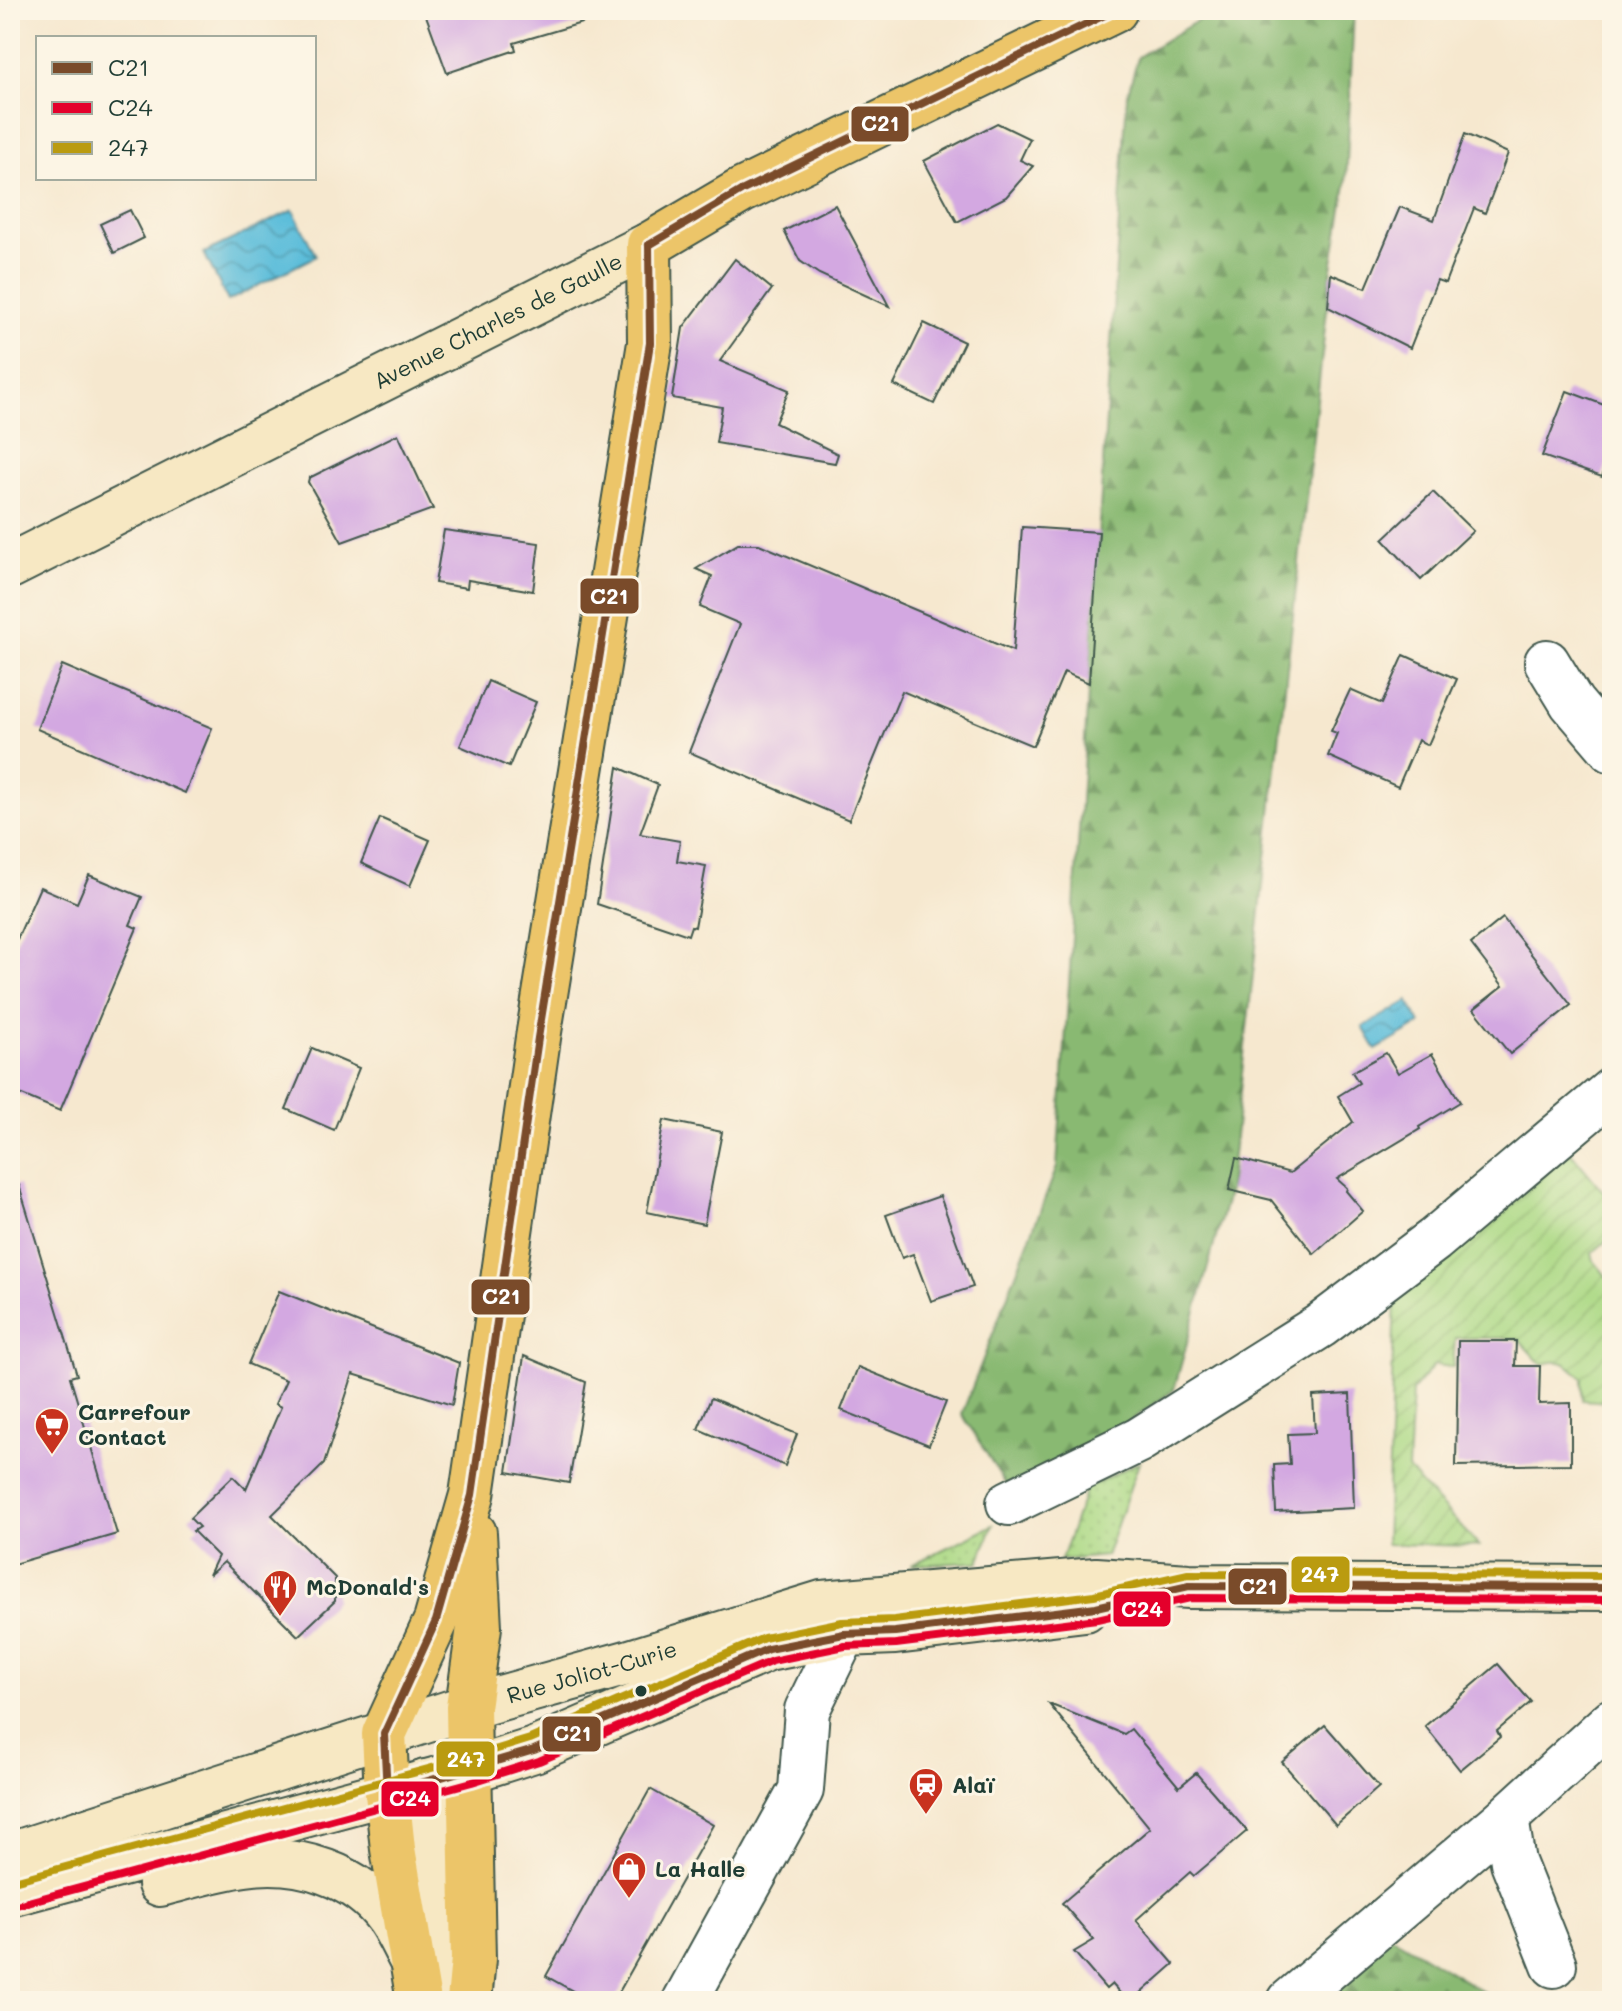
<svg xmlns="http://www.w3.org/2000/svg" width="1622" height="2011" font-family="Mali,sans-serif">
  <defs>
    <pattern id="grass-dots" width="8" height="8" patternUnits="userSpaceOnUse" patternTransform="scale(2)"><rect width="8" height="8" fill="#acd985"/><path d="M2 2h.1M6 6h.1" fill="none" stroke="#94bb73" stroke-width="1.8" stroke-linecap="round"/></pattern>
    <pattern id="forest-firs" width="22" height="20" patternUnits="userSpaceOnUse" patternTransform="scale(2)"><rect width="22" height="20" fill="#89b972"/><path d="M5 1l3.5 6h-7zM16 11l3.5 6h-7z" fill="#6f985e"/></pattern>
    <pattern id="garden-furrows" width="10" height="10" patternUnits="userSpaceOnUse" patternTransform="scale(2)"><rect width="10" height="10" fill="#acd985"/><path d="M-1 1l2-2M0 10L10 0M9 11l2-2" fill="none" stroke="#94bb73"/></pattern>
    <pattern id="water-waves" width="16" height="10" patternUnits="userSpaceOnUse" patternTransform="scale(2)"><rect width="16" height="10" fill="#5cbdda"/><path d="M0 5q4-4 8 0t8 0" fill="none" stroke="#4b9bb2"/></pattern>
  </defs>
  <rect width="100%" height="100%" fill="#fcf5e5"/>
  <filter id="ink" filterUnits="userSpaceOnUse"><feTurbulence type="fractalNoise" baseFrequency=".0125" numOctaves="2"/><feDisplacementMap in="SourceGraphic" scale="16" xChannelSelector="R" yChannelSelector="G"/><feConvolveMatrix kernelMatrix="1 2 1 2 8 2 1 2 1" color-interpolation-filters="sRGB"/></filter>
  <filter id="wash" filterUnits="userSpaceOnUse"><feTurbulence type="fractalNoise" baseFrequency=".006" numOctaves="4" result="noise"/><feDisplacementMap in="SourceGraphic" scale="32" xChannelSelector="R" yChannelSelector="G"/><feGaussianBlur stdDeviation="1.8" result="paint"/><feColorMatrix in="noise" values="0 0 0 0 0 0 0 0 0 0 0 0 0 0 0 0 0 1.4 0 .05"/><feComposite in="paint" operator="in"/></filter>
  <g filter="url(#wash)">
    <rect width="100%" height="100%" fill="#f6e8cf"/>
    <g fill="url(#grass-dots)" stroke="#668b5c" stroke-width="2">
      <polygon points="1139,1462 1106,1556 1061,1560 1086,1488"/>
      <polygon points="993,1525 979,1562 911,1565"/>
    </g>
    <g fill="url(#forest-firs)" stroke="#547b53" stroke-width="2">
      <polygon points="1215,10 1354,10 1346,185 1331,274 1229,1190 1174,1390 1106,1438 1008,1488 962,1414 1057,1167 1127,97 1138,57"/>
      <polygon points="1389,1935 1498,2001 1313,2001"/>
    </g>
    <path fill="url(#garden-furrows)" stroke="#668b5c" stroke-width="2" d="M 1568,1149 L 1612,1202 L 1612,1236 L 1592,1253 L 1594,1261 L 1612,1283 L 1612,1351 L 1609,1354 L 1610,1372 L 1612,1372 L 1612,1446 L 1610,1402 L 1582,1400 L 1582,1378 C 1569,1364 1560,1357 1542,1365 L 1517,1338 L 1455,1338 L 1453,1367 L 1434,1365 L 1412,1391 L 1408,1470 L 1479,1546 L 1386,1544 L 1395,1299 Z"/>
    <g fill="url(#water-waves)" stroke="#3e7d87" stroke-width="2">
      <polygon points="293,210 316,256 228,301 204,253"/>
      <polygon points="1408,1001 1421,1024 1376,1050 1363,1027"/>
    </g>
    <g id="blocks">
      <g fill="#d3a8e1">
        <polygon points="424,10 594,10 595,19 514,43 516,50 447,73"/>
        <polygon points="997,123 1030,139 1020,160 1033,166 1006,197 957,222 924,161"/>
        <polygon points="1465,134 1508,153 1485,213 1474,208 1445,283 1437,280 1410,348 1328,307 1331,274 1366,288 1400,207 1434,220"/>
        <polygon points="835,205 889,306 819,274 800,261 784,231"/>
        <polygon points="130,210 144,238 114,253 100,224"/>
        <polygon points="735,259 772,289 720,361 789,390 775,423 838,454 835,463 716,443 722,407 672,398 683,328"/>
        <polygon points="924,323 964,342 934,404 894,385"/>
        <polygon points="1567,391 1612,408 1612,451 1602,477 1542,456"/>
        <polygon points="398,434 433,509 342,542 308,482 309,478"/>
        <polygon points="1433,492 1473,531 1421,580 1383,539"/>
        <polygon points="1022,527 1099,532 1089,683 1064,672 1033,746 902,691 849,820 689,752 740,624 700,607 712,576 696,569 738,544 759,544 1013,651"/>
        <polygon points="444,530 539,543 533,591 468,580 467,588 435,583"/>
        <polygon points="1404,655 1457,679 1428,745 1418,740 1398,787 1328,756 1337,733 1331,731 1350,690 1382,704"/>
        <polygon points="62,665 212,728 185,793 37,729"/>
        <polygon points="488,681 536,702 509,767 460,746"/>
        <polygon points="618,767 658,785 640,834 680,841 677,861 706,866 695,927 691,926 688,935 597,904"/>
        <polygon points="380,818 430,840 410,886 361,863"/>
        <polygon points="89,875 142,897 130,925 137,928 60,1111 10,1090 10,955 40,887 77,903"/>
        <polygon points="1503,918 1571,1005 1510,1054 1474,1009 1503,986 1471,944"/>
        <polygon points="312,1048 359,1068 334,1130 286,1109"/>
        <polygon points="1386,1053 1398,1073 1432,1054 1460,1102 1419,1127 1420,1129 1337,1179 1347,1188 1346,1191 1363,1211 1314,1254 1271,1200 1229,1190 1236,1158 1290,1173 1353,1122 1338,1096 1359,1083 1352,1072"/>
        <polygon points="664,1120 722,1132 704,1224 647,1212"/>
        <polygon points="19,1185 77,1375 70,1377 117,1534 10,1565 10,1186"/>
        <polygon points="940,1196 973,1287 931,1301 913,1254 902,1258 886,1215"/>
        <polygon points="279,1291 459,1363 452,1405 353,1374 324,1464 272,1515 335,1578 335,1601 298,1636 224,1562 209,1575 218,1556 193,1531 199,1527 190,1518 233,1476 246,1489 281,1407 275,1404 286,1380 248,1364"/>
        <polygon points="1458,1341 1516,1341 1515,1366 1540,1366 1539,1404 1571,1403 1571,1464 1456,1466"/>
        <polygon points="524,1356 586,1382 569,1483 507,1472"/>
        <polygon points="858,1367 946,1402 929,1445 841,1410"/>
        <polygon points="1350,1394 1354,1508 1276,1512 1274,1465 1290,1464 1288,1434 1315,1433 1313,1396"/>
        <polygon points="711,1398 797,1434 785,1466 698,1429"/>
        <polygon points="1498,1664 1531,1702 1497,1731 1500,1737 1460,1770 1425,1726"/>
        <polygon points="1049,1704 1124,1734 1131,1729 1179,1787 1196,1773 1247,1831 1194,1876 1190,1872 1136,1920 1174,1964 1132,2001 1127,2001 1112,1984 1106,1989 1074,1952 1094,1940 1062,1903 1150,1828"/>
        <polygon points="1325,1725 1379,1787 1336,1825 1282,1762"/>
        <polygon points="650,1789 713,1825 614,2001 591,2001 546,1976"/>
      </g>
    </g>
  </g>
  <g filter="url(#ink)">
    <use href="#blocks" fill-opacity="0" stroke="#3f574b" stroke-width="2"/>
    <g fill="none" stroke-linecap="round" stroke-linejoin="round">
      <g stroke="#3f574b" stroke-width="48">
        <g id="street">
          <polyline points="1547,662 1572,703 1612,750"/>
          <polyline points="1009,1503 1139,1440 1320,1326 1434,1240 1612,1090"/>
          <polyline points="1506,1818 1513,1862 1554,1965"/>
          <polyline points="685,2001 801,1790 807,1710 844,1634"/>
          <polyline points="1290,2001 1506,1818 1612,1721"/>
        </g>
      </g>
      <g stroke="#3f574b" stroke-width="48">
        <g id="secondary">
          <path id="s1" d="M 10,566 L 649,245"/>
          <polyline points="426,1782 442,1962 461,2001"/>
          <path id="s2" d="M 10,1855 L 468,1707 L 627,1663 L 822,1603 L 1096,1580 L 1189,1586 L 1612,1588"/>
          <path d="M 160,1884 C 188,1877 217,1868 245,1864 C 298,1856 357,1874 389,1919 C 398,1932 405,1949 413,1963"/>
          <polyline points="10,1894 468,1771 534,1750 768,1649 844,1634 895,1632 1085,1609"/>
        </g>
      </g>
      <g stroke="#3f574b" stroke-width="48">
        <g id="primary">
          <polyline points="419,2001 393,1849 387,1793 384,1734 436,1621 472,1495 538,1038 650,343 649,245 741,191 1115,10"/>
          <polyline points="469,2001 473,1959 468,1707 479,1627 474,1533"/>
        </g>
      </g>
      <use href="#street" stroke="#fff" stroke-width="44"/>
      <use href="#secondary" stroke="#f7e8c3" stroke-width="44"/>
      <use href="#primary" stroke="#ecc569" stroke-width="44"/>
      <g stroke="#fcf5e5" stroke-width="14">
        <g id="bus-1">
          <polyline points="649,245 650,343 538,1038 472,1495 436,1621 384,1734 387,1793 534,1750 768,1649 844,1634 895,1632 1096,1607 1189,1586 1612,1588"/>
          <polyline points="649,245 741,191 1115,10"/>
        </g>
      </g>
      <g stroke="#fcf5e5" stroke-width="14">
        <polyline id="bus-2" points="13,1906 472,1782 539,1761 772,1661 845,1646 896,1644 1097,1619 1190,1598 1612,1600"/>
      </g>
      <g stroke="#fcf5e5" stroke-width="14">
        <polyline id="bus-3" points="10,1882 465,1759 530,1739 764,1638 842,1622 894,1620 1094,1595 1188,1574 1612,1576"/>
      </g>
      <use href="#bus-1" stroke="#7a4b2a" stroke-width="8"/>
      <use href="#bus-2" stroke="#e4002b" stroke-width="8"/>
      <use href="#bus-3" stroke="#ba9b10" stroke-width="8"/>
    </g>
  </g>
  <defs>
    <g id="supermarket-pin" transform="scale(1.8)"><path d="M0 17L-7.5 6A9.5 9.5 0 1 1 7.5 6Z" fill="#c8321e" stroke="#fcf5e5"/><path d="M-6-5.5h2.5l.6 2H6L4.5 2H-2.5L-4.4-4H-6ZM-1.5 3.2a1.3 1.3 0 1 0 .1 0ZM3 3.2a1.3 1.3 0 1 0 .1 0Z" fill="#fff"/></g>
    <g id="restaurant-pin" transform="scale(1.8)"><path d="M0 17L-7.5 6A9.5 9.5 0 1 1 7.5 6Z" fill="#c8321e" stroke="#fcf5e5"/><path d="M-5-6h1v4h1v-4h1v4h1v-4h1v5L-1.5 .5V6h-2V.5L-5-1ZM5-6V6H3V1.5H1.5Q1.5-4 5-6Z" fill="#fff"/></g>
    <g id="station-pin" transform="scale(1.8)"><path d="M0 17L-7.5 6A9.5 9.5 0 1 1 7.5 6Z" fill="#c8321e" stroke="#fcf5e5"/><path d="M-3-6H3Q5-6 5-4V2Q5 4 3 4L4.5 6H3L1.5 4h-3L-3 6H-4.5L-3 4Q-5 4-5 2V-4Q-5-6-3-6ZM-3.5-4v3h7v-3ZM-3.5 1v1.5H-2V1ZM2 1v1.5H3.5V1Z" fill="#fff"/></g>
    <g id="shop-pin" transform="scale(1.8)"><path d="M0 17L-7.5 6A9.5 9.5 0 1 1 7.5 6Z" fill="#c8321e" stroke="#fcf5e5"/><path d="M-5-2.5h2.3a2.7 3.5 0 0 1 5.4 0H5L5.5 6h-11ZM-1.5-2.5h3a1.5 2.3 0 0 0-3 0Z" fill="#fff"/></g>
  </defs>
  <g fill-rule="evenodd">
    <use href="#supermarket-pin" x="52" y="1425"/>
    <use href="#restaurant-pin" x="280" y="1587"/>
    <use href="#station-pin" x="926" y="1785"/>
    <use href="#shop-pin" x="629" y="1869"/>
  </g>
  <circle fill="#1f3d34" stroke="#fcf5e5" stroke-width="3" cx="641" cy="1691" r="7"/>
  <g text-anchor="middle" stroke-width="6" stroke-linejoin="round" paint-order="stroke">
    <g font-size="22" fill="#1f3d34" stroke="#fcf5e5">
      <text dy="8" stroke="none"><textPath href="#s1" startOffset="546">Avenue Charles de Gaulle</textPath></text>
      <text dy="8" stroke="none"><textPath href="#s2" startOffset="610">Rue Joliot-Curie</textPath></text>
    </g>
    <g font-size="22" font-weight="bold" fill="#1f3d34" stroke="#fcf5e5" text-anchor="start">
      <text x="78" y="1420">Carrefour<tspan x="78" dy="25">Contact</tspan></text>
      <text x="306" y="1595">McDonald's</text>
      <text x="952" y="1793">Alaï</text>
      <text x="655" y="1877">La Halle</text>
    </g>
  </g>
  <g stroke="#fcf5e5" stroke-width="3">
    <rect x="850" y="105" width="60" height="38" rx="8" fill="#7a4b2a"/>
    <rect x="579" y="577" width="61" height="38" rx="8" fill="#7a4b2a"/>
    <rect x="470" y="1278" width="61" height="38" rx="8" fill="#7a4b2a"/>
    <rect x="1290" y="1555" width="61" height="39" rx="8" fill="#ba9b10"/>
    <rect x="1227" y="1567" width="61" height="39" rx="8" fill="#7a4b2a"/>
    <rect x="1112" y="1590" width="60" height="38" rx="8" fill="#e4002b"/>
    <rect x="541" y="1715" width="61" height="38" rx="8" fill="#7a4b2a"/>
    <rect x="435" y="1740" width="61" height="38" rx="8" fill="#ba9b10"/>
    <rect x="380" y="1780" width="60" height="38" rx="8" fill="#e4002b"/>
  </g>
  <g font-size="22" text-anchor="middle" font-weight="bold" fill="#fff">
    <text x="880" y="131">C21</text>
    <text x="609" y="604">C21</text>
    <text x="501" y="1304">C21</text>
    <text x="1320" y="1582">247</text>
    <text x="1258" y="1594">C21</text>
    <text x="1142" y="1617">C24</text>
    <text x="572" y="1741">C21</text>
    <text x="466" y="1767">247</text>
    <text x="410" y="1806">C24</text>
  </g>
  <rect width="1622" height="2011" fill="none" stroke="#fcf5e5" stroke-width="40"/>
  <rect x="36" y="36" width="280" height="144" fill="#fcf5e5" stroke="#a4ab9e" stroke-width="2"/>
  <rect x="52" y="62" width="40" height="12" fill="#7a4b2a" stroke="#a4ab9e" stroke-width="2"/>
  <text x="108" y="76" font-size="24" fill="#1f3d34">C21</text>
  <rect x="52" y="102" width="40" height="12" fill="#e4002b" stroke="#a4ab9e" stroke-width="2"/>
  <text x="108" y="116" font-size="24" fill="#1f3d34">C24</text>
  <rect x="52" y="142" width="40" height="12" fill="#ba9b10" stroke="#a4ab9e" stroke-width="2"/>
  <text x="108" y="156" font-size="24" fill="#1f3d34">247</text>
</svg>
